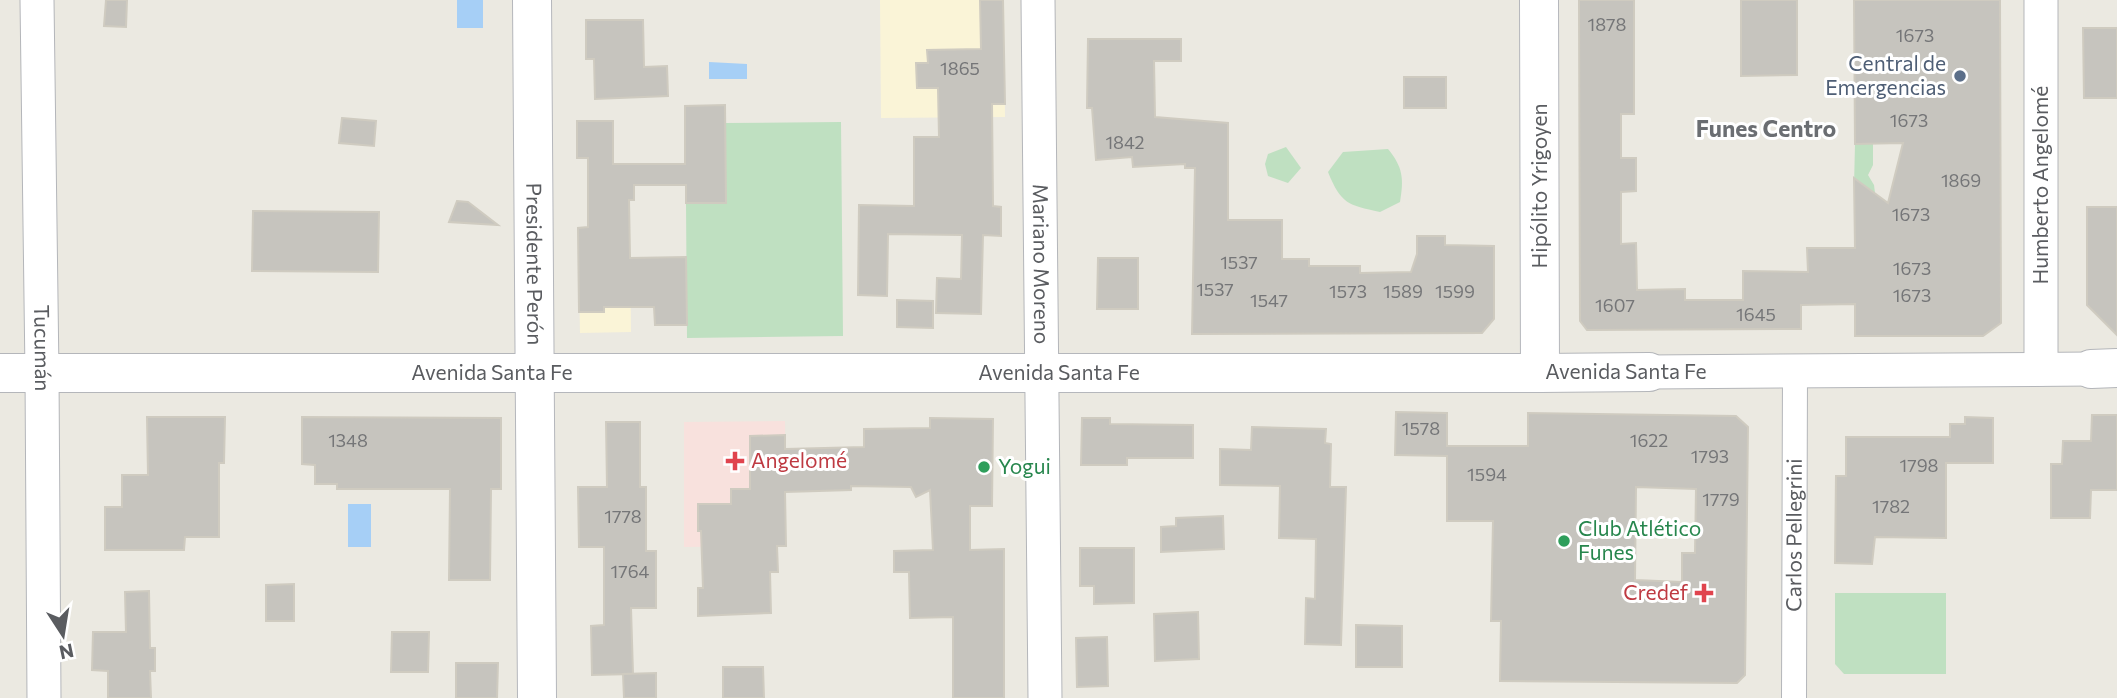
<svg xmlns="http://www.w3.org/2000/svg" width="2117" height="698" font-family="Commissioner,sans-serif">
  <rect width="100%" height="100%" fill="#ebe9e1"/>
  <g fill="#faf4d7">
    <polygon points="880,0 1004,0 1005,117 881,118"/>
    <polygon points="630,227 631,332 580,333 578,228"/>
  </g>
  <polygon fill="#f8e1dd" points="785,421 786,546 684,547 684,422"/>
  <g fill="#bfe0c1">
    <polygon points="841,122 843,336 687,338 686,203 726,202 725,123"/>
    <polygon points="1873,143 1873,165 1868,175 1874,185 1875,193 1854,186 1855,144"/>
    <polygon points="1286,147 1301,168 1288,183 1268,176 1265,164 1268,154"/>
    <path d="M 1388,149 C 1403,167 1404,179 1400,202 L 1380,212 C 1348,205 1341,204 1328,172 L 1343,152 Z"/>
    <polygon points="1835,593 1946,593 1946,674 1844,674 1835,664"/>
  </g>
  <g fill="#a6cff6">
    <rect x="457" y="0" width="26" height="28"/>
    <polygon points="709,62 747,64 747,79 709,79"/>
    <rect x="348" y="504" width="23" height="43"/>
  </g>
  <g fill="#c6c4be" stroke="#cfcbc0" stroke-width="2" fill-rule="evenodd">
    <polygon points="106,0 127,0 126,27 104,26"/>
    <polygon points="980,0 1003,0 1005,104 992,104 993,206 1001,207 1001,236 983,235 981,314 936,313 937,278 961,279 962,235 888,234 887,296 858,295 859,205 914,206 914,137 939,137 938,88 917,88 916,63 928,63 927,50 981,49"/>
    <polygon points="1579,0 1634,0 1634,114 1621,114 1621,158 1636,158 1636,191 1621,192 1621,244 1636,243 1637,290 1685,289 1685,300 1743,300 1743,271 1808,272 1807,248 1855,248 1854,178 1888,203 1903,143 1855,144 1854,0 2000,0 2001,323 1983,336 1855,336 1855,304 1801,305 1801,329 1587,330 1580,321"/>
    <polygon points="1741,0 1797,0 1797,75 1741,76"/>
    <polygon points="586,20 643,20 644,67 667,66 668,96 595,99 594,59 586,59"/>
    <polygon points="2083,28 2117,28 2117,98 2084,98"/>
    <polygon points="1088,39 1181,39 1181,61 1154,61 1155,117 1228,123 1228,220 1282,220 1282,259 1309,259 1309,266 1360,266 1360,273 1411,272 1417,254 1417,236 1445,236 1445,245 1494,246 1494,319 1482,333 1192,334 1195,168 1185,168 1185,164 1133,167 1132,157 1096,160 1092,108 1087,108"/>
    <rect x="1404" y="77" width="42" height="31"/>
    <polygon points="725,105 726,203 686,203 686,185 634,185 634,200 629,200 630,258 686,257 687,325 655,325 654,307 604,307 604,312 579,312 578,228 588,227 588,158 577,158 577,121 613,121 613,164 685,164 685,106"/>
    <polygon points="342,118 376,121 374,146 339,143"/>
    <polygon points="457,201 468,202 498,225 449,222"/>
    <polygon points="2087,207 2117,207 2117,335 2087,305"/>
    <polygon points="253,211 379,212 378,272 252,271"/>
    <polygon points="1098,258 1138,258 1138,309 1097,309"/>
    <polygon points="897,300 933,301 933,328 897,327"/>
    <path d="M 1396,412 L 1447,413 L 1447,446 L 1528,446 L 1528,413 L 1736,416 L 1748,427 L 1745,675 L 1737,683 L 1500,681 L 1501,621 L 1491,621 L 1493,521 L 1447,521 L 1447,456 L 1395,455 ZM 1636,487 L 1696,489 L 1695,553 L 1682,553 L 1682,582 L 1635,580 Z"/>
    <polygon points="2092,415 2117,415 2117,490 2091,490 2090,518 2051,518 2051,464 2062,464 2063,441 2091,441"/>
    <polygon points="147,417 225,417 224,463 219,463 219,537 185,537 184,550 105,550 105,507 122,507 122,475 148,475"/>
    <polygon points="302,417 501,418 501,489 491,489 490,580 449,580 450,489 337,489 337,484 315,484 315,465 302,464"/>
    <polygon points="1965,417 1993,418 1993,463 1946,463 1946,538 1875,537 1872,564 1835,563 1836,476 1846,476 1846,437 1950,437 1950,424 1965,424"/>
    <polygon points="930,418 993,419 992,506 970,506 970,550 1004,549 1004,698 953,698 953,617 910,618 909,572 894,572 894,551 933,550 930,490 916,497 911,487 851,486 851,490 785,492 786,546 777,546 778,572 770,572 771,613 698,616 698,588 703,588 701,531 698,531 698,504 731,504 731,489 750,489 750,436 785,435 785,449 864,447 864,429 930,428"/>
    <polygon points="1082,418 1110,418 1110,424 1193,425 1193,458 1127,458 1127,465 1081,465"/>
    <polygon points="606,422 640,422 640,487 646,487 646,551 656,551 656,608 631,608 633,674 592,675 591,626 604,625 604,547 579,547 578,487 607,487"/>
    <polygon points="1252,427 1326,429 1325,443 1331,444 1330,487 1346,487 1341,645 1305,644 1306,598 1315,599 1316,539 1279,538 1280,486 1220,485 1220,449 1251,450"/>
    <polygon points="1223,516 1224,549 1161,552 1161,527 1176,526 1176,518"/>
    <polygon points="1080,548 1134,548 1134,603 1094,604 1094,586 1080,586"/>
    <polygon points="294,584 294,621 266,621 266,585"/>
    <polygon points="149,591 150,648 155,648 155,671 150,671 151,698 108,698 108,671 92,670 93,632 126,632 125,592"/>
    <polygon points="1198,612 1199,659 1155,661 1154,614"/>
    <polygon points="1356,625 1402,626 1402,667 1356,667"/>
    <polygon points="392,632 429,632 428,672 391,672"/>
    <polygon points="1107,637 1108,686 1077,687 1076,638"/>
    <polygon points="456,663 498,663 497,698 456,698"/>
    <polygon points="723,667 763,667 764,698 723,698"/>
    <polygon points="656,673 656,698 624,698 623,674"/>
  </g>
  <g fill="none" stroke-linecap="round" stroke-linejoin="round">
    <g stroke="#b4b6ba" stroke-width="26">
      <g id="pedestrian">
        <path id="s1" d="M 1794,698 L 1795,371"/>
      </g>
    </g>
    <g stroke="#b4b6ba" stroke-width="35">
      <g id="minor">
        <path id="s2" d="M 37,0 L 42,373 L 44,698"/>
        <path id="s3" d="M 1038,0 L 1045,698"/>
        <polyline points="2041,369 2041,0"/>
        <polyline points="1649,372 2091,369"/>
      </g>
    </g>
    <g stroke="#b4b6ba" stroke-width="40">
      <g id="tertiary">
        <polyline points="2091,369 2117,368"/>
        <polyline points="0,373 536,373"/>
        <polyline points="1540,373 1649,372"/>
      </g>
    </g>
    <g stroke="#b5b7bc" stroke-width="40">
      <g id="secondary">
        <path id="s4" d="M 532,0 L 537,698"/>
        <path id="s5" d="M 536,373 L 1540,373 L 1539,0"/>
      </g>
    </g>
    <use href="#pedestrian" stroke="#fff" stroke-width="24"/>
    <use href="#minor" stroke="#fff" stroke-width="33"/>
    <use href="#tertiary" stroke="#fff" stroke-width="38"/>
    <use href="#secondary" stroke="#fff" stroke-width="38"/>
  </g>
  <circle fill="#5c6f8a" stroke="#fff" stroke-width="2.5" cx="1960" cy="76" r="7"/>
  <g fill="#e0444e" stroke="#fff" stroke-width="2.5">
    <path d="M731.5 450.5h7v7h7v7h-7v7h-7v-7h-7v-7h7z"/>
    <path d="M1700.5 582.5h7v7h7v7h-7v7h-7v-7h-7v-7h7z"/>
  </g>
  <g fill="#2e9e5b" stroke="#fff" stroke-width="2.5">
    <circle cx="984" cy="467" r="7"/>
    <circle cx="1564" cy="541" r="7"/>
  </g>
  <g text-anchor="middle" stroke-width="6" stroke-linejoin="round" paint-order="stroke">
    <g font-size="18" fill="#757678">
      <text x="1607" y="31">1878</text>
      <text x="1915" y="42">1673</text>
      <text x="960" y="75">1865</text>
      <text x="1909" y="127">1673</text>
      <text x="1125" y="149">1842</text>
      <text x="1961" y="187">1869</text>
      <text x="1911" y="221">1673</text>
      <text x="1239" y="269">1537</text>
      <text x="1912" y="275">1673</text>
      <text x="1215" y="296">1537</text>
      <text x="1348" y="298">1573</text>
      <text x="1403" y="298">1589</text>
      <text x="1455" y="298">1599</text>
      <text x="1912" y="302">1673</text>
      <text x="1269" y="307">1547</text>
      <text x="1615" y="312">1607</text>
      <text x="1756" y="321">1645</text>
      <text x="1421" y="435">1578</text>
      <text x="348" y="447">1348</text>
      <text x="1649" y="447">1622</text>
      <text x="1710" y="463">1793</text>
      <text x="1919" y="472">1798</text>
      <text x="1487" y="481">1594</text>
      <text x="1721" y="506">1779</text>
      <text x="1891" y="513">1782</text>
      <text x="623" y="523">1778</text>
      <text x="630" y="578">1764</text>
    </g>
    <g font-size="21" fill="#4e5e75" stroke="#fff" text-anchor="end">
      <text x="1946" y="71">Central de<tspan x="1946" dy="24">Emergencias</tspan></text>
    </g>
    <g font-size="21" fill="#5a5c60" stroke="#fff">
      <text transform="translate(2041 185) rotate(-90)" y="7">Humberto Angelomé</text>
      <text transform="translate(1540 186) rotate(-90)" y="7">Hipólito Yrigoyen</text>
      <text dy="7" stroke="none"><textPath href="#s4" startOffset="264">Presidente Perón</textPath></text>
      <text dy="7" stroke="none"><textPath href="#s3" startOffset="264">Mariano Moreno</textPath></text>
      <text dy="7" stroke="none"><textPath href="#s2" startOffset="348">Tucumán</textPath></text>
      <text x="1626" y="379">Avenida Santa Fe</text>
      <text x="492" y="380">Avenida Santa Fe</text>
      <text dy="7" stroke="none"><textPath href="#s5" startOffset="523">Avenida Santa Fe</textPath></text>
      <text dy="7" stroke="none"><textPath href="#s1" startOffset="163">Carlos Pellegrini</textPath></text>
    </g>
    <g font-size="21" fill="#be3a42" stroke="#fff" text-anchor="start">
      <text x="751" y="468">Angelomé</text>
      <text x="1688" y="600" text-anchor="end">Credef</text>
    </g>
    <g font-size="21" fill="#27864d" stroke="#fff" text-anchor="start">
      <text x="998" y="474">Yogui</text>
      <text x="1578" y="536">Club Atlético<tspan x="1578" dy="24">Funes</tspan></text>
    </g>
    <g font-size="23" font-weight="bold" fill="#6b6e72" stroke="#fff">
      <text x="1766" y="137">Funes Centro</text>
    </g>
  </g>
  <g transform="translate(63 635) rotate(168)" stroke="#ffffff" stroke-width="5" paint-order="stroke">
  <path d="M0-5L12 26L0 18L-12 26Z" fill="#5a5c60"/>
  <text y="-10" font-size="19" font-weight="bold" text-anchor="middle" fill="#5a5c60">N</text>
  </g>
</svg>
